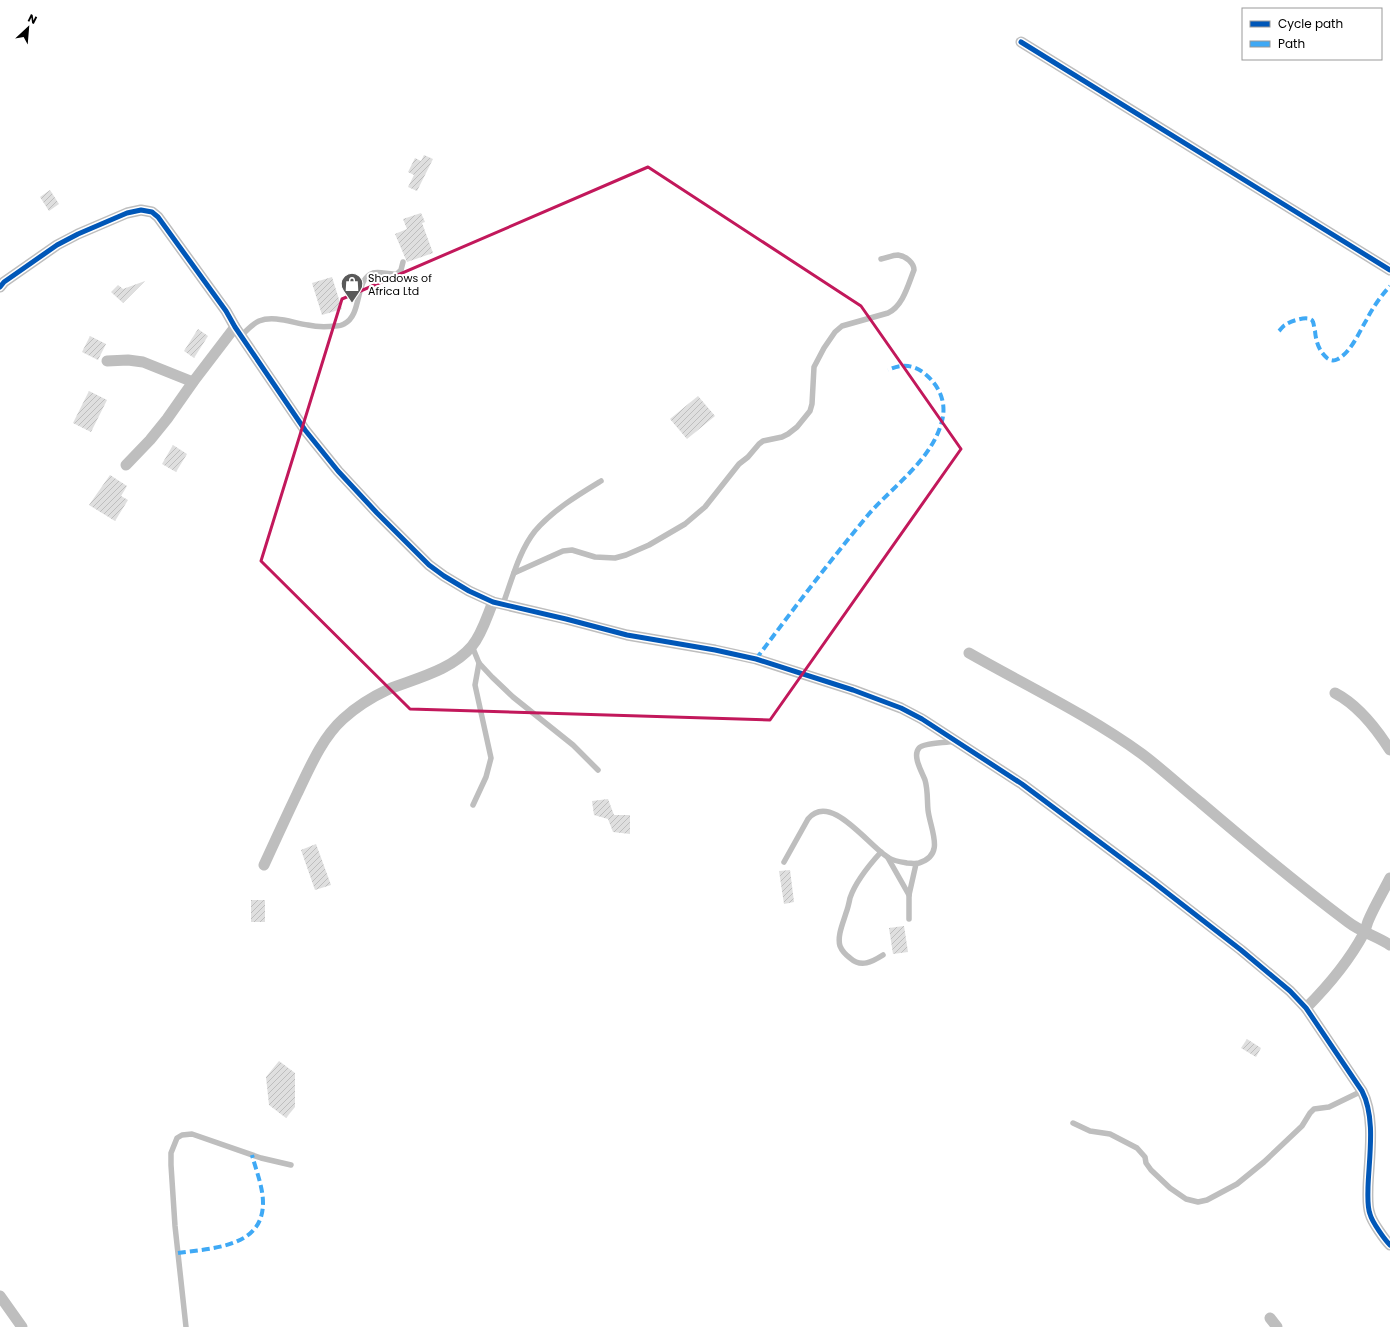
<svg xmlns="http://www.w3.org/2000/svg" width="1390" height="1327" font-family="Poppins,sans-serif">
  <defs>
    <pattern id="building-hatch" width="6" height="6" patternUnits="userSpaceOnUse"><rect width="6" height="6" fill="#dfdfdf"/><path d="M-1 1l2-2M0 6l6-6M5 7l2-2" fill="none" stroke="#bebebe"/></pattern>
  </defs>
  <rect width="100%" height="100%" fill="#fff"/>
  <g fill="url(#building-hatch)">
    <polygon points="424,155 433,159 417,191 408,187 414,175 408,172 415,158 421,161"/>
    <polygon points="50,190 59,204 49,211 40,197"/>
    <polygon points="421,213 425,222 422,223 433,253 407,262 395,234 407,229 403,219"/>
    <polygon points="332,277 342,309 322,315 312,283"/>
    <polygon points="145,281 123,303 111,292 118,285 123,289"/>
    <polygon points="198,329 208,336 194,358 184,351"/>
    <polygon points="90,336 106,344 98,360 82,352"/>
    <polygon points="89,391 107,400 91,432 73,423"/>
    <polygon points="698,396 715,416 687,439 670,419"/>
    <polygon points="173,445 187,454 176,472 162,464"/>
    <polygon points="110,475 127,486 121,496 128,500 115,521 89,505"/>
    <polygon points="608,799 614,815 630,815 630,834 613,832 608,819 594,815 592,801"/>
    <polygon points="316,844 331,885 315,890 301,850"/>
    <polygon points="790,870 794,902 784,904 779,871"/>
    <rect x="251" y="900" width="14" height="22"/>
    <polygon points="904,926 908,952 893,954 889,928"/>
    <polygon points="1247,1039 1261,1048 1256,1057 1241,1048"/>
    <polygon points="279,1061 295,1073 295,1107 286,1118 269,1105 266,1077"/>
  </g>
  <g fill="none" stroke-linecap="round" stroke-linejoin="round">
    <g stroke="#bebebe" stroke-width="5.5">
      <path d="M 241,336 C 247,330 252,324 259,321 C 274,315 293,323 308,325 C 317,327 326,327 335,326 C 338,326 341,326 344,324 C 363,315 354,279 373,273 C 380,271 389,275 397,274 L 401,270 L 403,262"/>
      <path d="M 514,573 L 563,551 L 572,550 L 595,557 L 615,558 L 626,555 L 649,545 L 685,524 L 705,507 L 739,464 L 748,457 L 759,444 L 763,441 L 782,437 L 788,434 L 797,427 L 810,411 L 812,404 L 814,367 L 824,348 L 835,332 L 842,326 L 888,313 C 903,306 908,285 914,270 C 914,263 906,256 898,255 C 893,255 886,258 881,259"/>
      <path d="M 503,604 C 512,580 519,551 535,531 C 553,510 578,495 601,481"/>
      <polyline points="472,646 479,663 492,677 513,697 573,745 598,770"/>
      <polyline points="473,805 486,777 491,758 475,685 479,663"/>
      <path d="M 881,852 C 871,863 855,883 850,898 C 849,903 848,908 846,913 C 843,923 837,936 840,946 C 842,951 846,955 850,958 C 861,968 872,962 883,955"/>
      <polyline points="888,858 909,895"/>
      <path d="M 784,862 L 808,819 C 831,791 869,847 889,858 C 894,861 901,862 907,863 C 911,863 915,864 919,863 C 946,855 930,829 928,810 C 927,800 928,790 925,780 C 922,772 912,756 919,748 C 923,743 946,743 954,741"/>
      <polyline points="909,919 909,895 916,864"/>
      <polyline points="1073,1123 1090,1131 1110,1134 1137,1148 1145,1157 1146,1163 1151,1170 1170,1188 1186,1199 1198,1202 1207,1200 1237,1184 1264,1162 1302,1126 1310,1113 1314,1109 1329,1107 1362,1091"/>
      <polyline points="186,1327 175,1226 171,1165 171,1153 177,1138 182,1135 192,1134 261,1158 291,1165"/>
    </g>
    <g stroke="#bebebe" stroke-width="11">
      <polyline points="1021,42 1390,270"/>
      <path d="M 0,287 L 4,282 L 57,245 L 78,234 L 127,213 L 141,210 L 152,212 L 158,217 L 226,311 L 235,327 L 305,430 L 338,471 L 377,513 L 429,565 L 444,576 L 469,591 L 493,602 L 566,619 L 627,635 L 715,650 L 756,659 L 853,690 L 901,708 L 922,719 L 1022,784 L 1152,881 L 1241,950 L 1290,991 L 1306,1008 L 1362,1091 C 1376,1118 1369,1157 1368,1187 C 1368,1195 1367,1206 1370,1214 C 1372,1222 1385,1240 1390,1245"/>
      <polyline points="107,361 128,360 143,362 193,382"/>
      <polyline points="126,465 150,440 167,419 193,382 235,327"/>
      <path d="M 969,653 C 1027,686 1088,715 1142,754 C 1162,769 1180,786 1200,802 C 1248,843 1297,884 1348,922 C 1361,932 1376,936 1390,945"/>
      <path d="M 1335,693 C 1358,705 1376,728 1390,750"/>
      <path d="M 264,865 C 275,841 286,817 297,794 C 310,767 322,738 343,719 C 357,706 372,697 389,689 C 417,678 452,670 472,646 C 482,634 487,616 493,602"/>
      <path d="M 1306,1008 C 1328,986 1349,961 1364,933 C 1366,929 1367,923 1369,919 C 1375,905 1383,892 1390,878"/>
      <polyline points="0,1296 22,1327"/>
      <polyline points="1270,1318 1277,1327"/>
    </g>
    <g stroke="#3fa9f5" stroke-width="4" stroke-dasharray="8 4" stroke-linecap="butt">
      <path d="M 1279,331 C 1281,329 1283,326 1285,325 C 1290,321 1311,314 1313,322 C 1314,324 1314,328 1315,331 C 1316,342 1319,351 1327,358 C 1331,361 1334,361 1338,359 C 1352,351 1359,332 1367,319 C 1373,307 1381,296 1390,286"/>
      <path d="M 756,659 C 792,611 829,562 868,515 C 893,486 932,460 942,421 C 947,402 939,385 924,373 C 912,364 901,364 888,370"/>
      <path d="M 178,1253 C 211,1248 263,1248 263,1203 C 263,1187 256,1170 252,1155"/>
    </g>
    <g stroke="#fff" stroke-width="8">
      <g id="cycleway">
        <polyline points="1021,42 1390,270"/>
        <path d="M 0,287 L 4,282 L 57,245 L 78,234 L 127,213 L 141,210 L 152,212 L 158,217 L 226,311 L 235,327 L 305,430 L 338,471 L 377,513 L 429,565 L 444,576 L 469,591 L 493,602 L 566,619 L 627,635 L 715,650 L 756,659 L 853,690 L 901,708 L 922,719 L 1022,784 L 1152,881 L 1241,950 L 1290,991 L 1306,1008 L 1362,1091 C 1376,1118 1369,1157 1368,1187 C 1368,1195 1367,1206 1370,1214 C 1372,1222 1385,1240 1390,1245"/>
      </g>
    </g>
    <use href="#cycleway" stroke="#0057b8" stroke-width="5"/>
  </g>
  <path fill="none" stroke="#c2185b" stroke-width="3" stroke-linejoin="round" d="M 648,167 L 861,306 L 961,449 L 770,720 L 410,709 L 261,561 L 342,299 Z"/>
  <defs>
    <g id="shop-pin" transform="scale(1.15)"><path d="M0 17L-7.5 6A9.5 9.5 0 1 1 7.5 6Z" fill="#595959" stroke="#fff"/><path d="M-5-2.5h2.3a2.7 3.5 0 0 1 5.4 0H5L5.5 6h-11ZM-1.5-2.5h3a1.5 2.3 0 0 0-3 0Z" fill="#fff"/></g>
  </defs>
  <g fill-rule="evenodd">
    <use href="#shop-pin" x="352" y="284"/>
  </g>
  <g text-anchor="middle" stroke-width="4" stroke-linejoin="round" paint-order="stroke">
    <g font-size="11" fill="#000" stroke="#fff" text-anchor="start">
      <text x="368" y="282">Shadows of<tspan x="368" dy="13">Africa Ltd</tspan></text>
    </g>
  </g>
  <rect x="1242" y="8" width="140" height="52" fill="#ffffff" stroke="#999999"/>
  <rect x="1250" y="21" width="20" height="6" fill="#0057b8" stroke="#999999"/>
  <text x="1278" y="28" font-size="12" fill="#000000">Cycle path</text>
  <rect x="1250" y="41" width="20" height="6" fill="#3fa9f5" stroke="#999999"/>
  <text x="1278" y="48" font-size="12" fill="#000000">Path</text>
  <g transform="translate(28 28) rotate(26)" stroke="#ffffff" stroke-width="3" paint-order="stroke">
  <path d="M0-3L7 15L0 10L-7 15Z" fill="#000000"/>
  <text y="-6" font-size="11" font-weight="bold" text-anchor="middle" fill="#000000">N</text>
  </g>
</svg>
